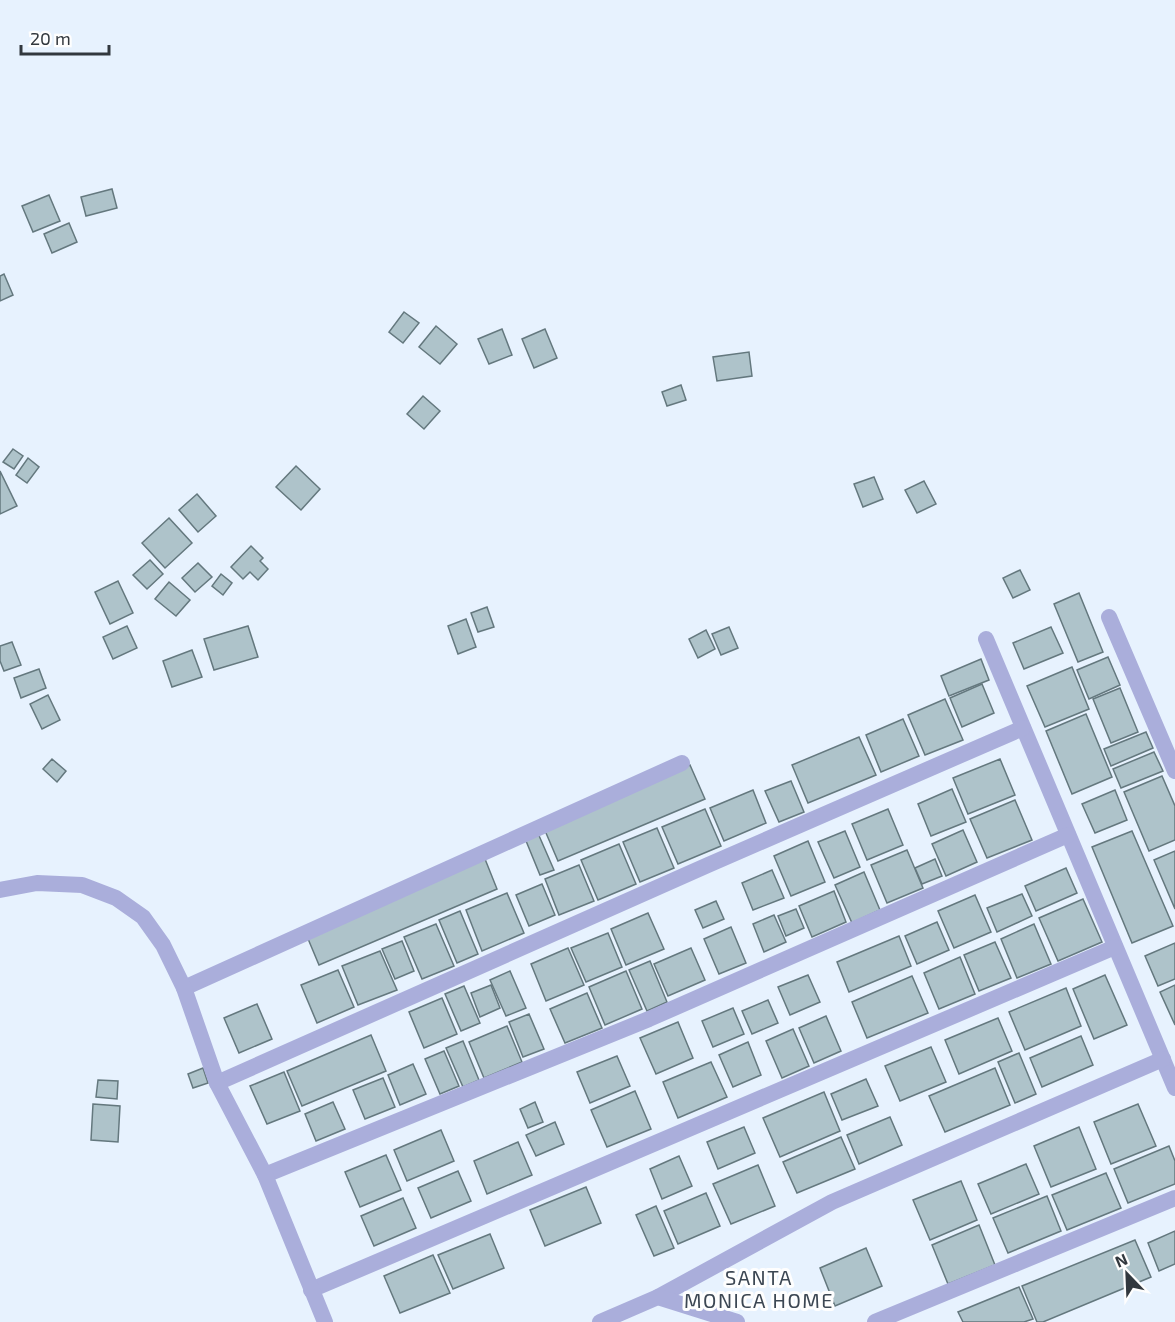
<svg xmlns="http://www.w3.org/2000/svg" width="1175" height="1322" font-family="'Exo 2',sans-serif">
  <rect width="100%" height="100%" fill="#e7f2fe"/>
  <g fill="#aec3ca" stroke="#64787e" stroke-width="1.5">
    <polygon points="112,189 117,208 86,216 81,197"/>
    <polygon points="49,195 60,221 33,232 22,206"/>
    <polygon points="69,223 77,242 52,253 44,234"/>
    <polygon points="4,274 13,295 0,301 0,276"/>
    <polygon points="404,312 419,323 403,343 389,332"/>
    <polygon points="436,326 457,344 440,364 419,347"/>
    <polygon points="502,329 512,355 489,364 478,339"/>
    <polygon points="545,329 557,358 534,368 522,339"/>
    <polygon points="749,352 752,376 717,381 713,357"/>
    <polygon points="681,385 686,400 667,406 662,392"/>
    <polygon points="423,396 440,411 424,429 407,414"/>
    <polygon points="13,449 23,456 14,469 3,462"/>
    <polygon points="28,458 39,467 27,483 16,475"/>
    <polygon points="296,466 320,489 301,510 276,487"/>
    <polygon points="0,471 17,506 0,514"/>
    <polygon points="874,477 883,499 863,507 854,484"/>
    <polygon points="924,481 936,504 917,513 905,490"/>
    <polygon points="197,494 216,516 198,532 179,510"/>
    <polygon points="169,518 192,543 165,568 142,543"/>
    <polygon points="251,546 263,558 260,561 268,569 258,580 250,572 243,579 231,567"/>
    <polygon points="150,560 163,574 147,589 133,575"/>
    <polygon points="198,563 212,577 195,592 182,578"/>
    <polygon points="1020,570 1030,590 1013,598 1003,578"/>
    <polygon points="221,574 232,583 223,595 212,586"/>
    <polygon points="118,581 133,613 110,624 95,592"/>
    <polygon points="169,582 190,600 176,616 155,599"/>
    <polygon points="1079,593 1103,652 1078,662 1054,604"/>
    <polygon points="487,607 494,627 478,632 471,613"/>
    <polygon points="466,619 476,647 458,654 448,626"/>
    <polygon points="127,626 137,648 113,659 103,637"/>
    <polygon points="248,626 258,657 214,670 204,639"/>
    <polygon points="729,627 738,648 721,655 712,634"/>
    <polygon points="1051,627 1063,653 1024,669 1013,643"/>
    <polygon points="706,630 715,649 698,658 689,639"/>
    <polygon points="12,642 21,665 4,671 0,661 0,646"/>
    <polygon points="192,650 202,677 172,687 163,661"/>
    <polygon points="1108,657 1120,685 1089,699 1077,670"/>
    <polygon points="981,659 989,680 949,696 941,676"/>
    <polygon points="1072,667 1089,709 1045,727 1027,686"/>
    <polygon points="39,669 46,688 21,698 14,678"/>
    <polygon points="982,684 994,713 962,727 950,698"/>
    <polygon points="1120,688 1138,732 1111,743 1093,699"/>
    <polygon points="48,695 60,720 42,729 30,704"/>
    <polygon points="945,699 963,740 925,755 908,715"/>
    <polygon points="1086,714 1112,777 1072,794 1046,731"/>
    <polygon points="903,719 919,756 881,772 866,735"/>
    <polygon points="1146,732 1153,748 1111,766 1104,749"/>
    <polygon points="859,737 876,775 808,803 792,765"/>
    <polygon points="1154,752 1163,771 1121,788 1113,769"/>
    <polygon points="52,759 66,771 57,782 43,769"/>
    <polygon points="1000,759 1015,795 968,814 953,778"/>
    <polygon points="690,765 705,799 558,861 543,826"/>
    <polygon points="1162,776 1175,806 1175,840 1149,851 1124,792"/>
    <polygon points="791,781 804,812 779,822 765,791"/>
    <polygon points="952,789 966,822 931,836 918,804"/>
    <polygon points="753,790 766,823 724,841 710,808"/>
    <polygon points="1115,790 1127,820 1095,833 1082,804"/>
    <polygon points="1015,800 1032,840 987,858 970,819"/>
    <polygon points="705,809 721,846 678,864 662,827"/>
    <polygon points="888,809 903,845 867,860 852,824"/>
    <polygon points="657,828 674,868 640,882 623,842"/>
    <polygon points="963,830 977,862 946,876 932,844"/>
    <polygon points="537,831 554,870 540,875 524,836"/>
    <polygon points="845,831 860,867 834,878 818,842"/>
    <polygon points="1132,831 1173,926 1132,943 1092,847"/>
    <polygon points="808,841 825,882 791,896 774,856"/>
    <polygon points="619,844 636,884 598,900 581,860"/>
    <polygon points="907,850 923,888 887,903 871,865"/>
    <polygon points="1175,851 1175,909 1154,860"/>
    <polygon points="485,859 497,889 319,965 306,934"/>
    <polygon points="935,859 942,876 922,884 915,868"/>
    <polygon points="579,865 594,901 559,915 545,879"/>
    <polygon points="1066,868 1077,893 1036,911 1025,886"/>
    <polygon points="772,870 784,898 753,910 742,883"/>
    <polygon points="864,872 880,910 852,923 835,885"/>
    <polygon points="542,884 555,915 529,926 516,895"/>
    <polygon points="834,891 846,922 812,937 799,906"/>
    <polygon points="507,893 524,933 482,951 466,910"/>
    <polygon points="1022,894 1032,916 997,932 987,908"/>
    <polygon points="975,895 991,932 954,948 938,911"/>
    <polygon points="1083,899 1102,942 1058,961 1039,918"/>
    <polygon points="716,901 724,919 703,928 695,910"/>
    <polygon points="796,909 804,928 786,936 778,916"/>
    <polygon points="460,911 478,954 457,963 439,920"/>
    <polygon points="648,913 664,949 626,965 611,929"/>
    <polygon points="774,915 786,942 764,952 753,924"/>
    <polygon points="937,922 949,950 917,964 905,936"/>
    <polygon points="436,924 454,966 422,979 404,937"/>
    <polygon points="1034,924 1051,964 1017,978 1001,939"/>
    <polygon points="731,927 746,963 719,974 704,939"/>
    <polygon points="608,933 622,967 586,982 571,948"/>
    <polygon points="899,936 911,966 849,992 837,962"/>
    <polygon points="402,941 414,971 395,979 382,949"/>
    <polygon points="995,942 1011,978 979,991 964,955"/>
    <polygon points="1175,943 1175,979 1158,986 1145,956"/>
    <polygon points="568,948 584,985 546,1001 531,964"/>
    <polygon points="691,948 705,980 668,996 654,964"/>
    <polygon points="380,951 397,990 358,1005 342,966"/>
    <polygon points="960,957 975,994 939,1009 924,973"/>
    <polygon points="650,961 667,1002 647,1011 629,970"/>
    <polygon points="338,970 354,1007 317,1023 301,985"/>
    <polygon points="510,971 526,1008 506,1016 490,980"/>
    <polygon points="626,971 642,1009 605,1025 589,987"/>
    <polygon points="808,975 820,1002 790,1015 778,987"/>
    <polygon points="1105,975 1127,1025 1094,1039 1073,989"/>
    <polygon points="912,976 928,1013 867,1038 852,1002"/>
    <polygon points="491,985 500,1008 480,1017 471,993"/>
    <polygon points="1175,985 1175,1025 1160,992"/>
    <polygon points="464,986 480,1023 461,1031 445,994"/>
    <polygon points="1066,988 1081,1026 1025,1050 1009,1012"/>
    <polygon points="587,993 602,1028 565,1043 550,1009"/>
    <polygon points="442,998 457,1034 424,1048 409,1012"/>
    <polygon points="768,1000 778,1023 752,1034 742,1011"/>
    <polygon points="257,1004 272,1039 239,1053 224,1018"/>
    <polygon points="733,1008 744,1034 713,1047 702,1021"/>
    <polygon points="529,1014 544,1049 523,1057 509,1022"/>
    <polygon points="826,1016 841,1051 814,1063 799,1028"/>
    <polygon points="998,1018 1012,1051 959,1074 945,1040"/>
    <polygon points="678,1022 693,1058 656,1074 640,1038"/>
    <polygon points="507,1026 522,1062 484,1078 469,1042"/>
    <polygon points="793,1029 809,1066 782,1078 766,1041"/>
    <polygon points="371,1035 386,1071 302,1106 287,1071"/>
    <polygon points="1081,1036 1093,1065 1042,1087 1030,1058"/>
    <polygon points="463,1041 479,1080 463,1087 446,1048"/>
    <polygon points="748,1042 761,1075 733,1087 719,1055"/>
    <polygon points="931,1047 946,1082 900,1101 885,1066"/>
    <polygon points="444,1051 459,1086 440,1094 425,1059"/>
    <polygon points="1019,1053 1036,1094 1015,1103 998,1062"/>
    <polygon points="617,1056 630,1086 590,1103 577,1072"/>
    <polygon points="711,1062 727,1097 678,1118 663,1082"/>
    <polygon points="413,1064 426,1094 400,1105 388,1075"/>
    <polygon points="203,1068 208,1083 193,1088 188,1074"/>
    <polygon points="995,1068 1010,1105 945,1132 929,1096"/>
    <polygon points="284,1072 300,1111 267,1124 250,1086"/>
    <polygon points="383,1078 395,1107 365,1119 353,1090"/>
    <polygon points="866,1079 878,1106 842,1120 831,1094"/>
    <polygon points="98,1080 118,1081 117,1099 96,1097"/>
    <polygon points="635,1091 651,1129 607,1147 591,1110"/>
    <polygon points="824,1092 840,1131 780,1157 763,1118"/>
    <polygon points="333,1102 345,1129 316,1141 305,1114"/>
    <polygon points="535,1102 543,1122 528,1128 520,1109"/>
    <polygon points="93,1104 120,1106 118,1142 91,1140"/>
    <polygon points="1138,1104 1156,1146 1111,1164 1094,1122"/>
    <polygon points="890,1117 902,1145 859,1164 847,1135"/>
    <polygon points="555,1122 564,1144 536,1156 526,1135"/>
    <polygon points="744,1127 755,1153 718,1169 707,1142"/>
    <polygon points="1079,1127 1096,1169 1051,1187 1034,1146"/>
    <polygon points="441,1130 454,1161 407,1181 394,1150"/>
    <polygon points="841,1137 855,1169 797,1193 783,1162"/>
    <polygon points="518,1142 532,1175 487,1194 474,1161"/>
    <polygon points="1169,1146 1175,1161 1175,1184 1128,1203 1114,1169"/>
    <polygon points="386,1155 401,1190 360,1207 345,1172"/>
    <polygon points="679,1156 692,1186 662,1199 650,1169"/>
    <polygon points="1026,1164 1039,1194 991,1214 978,1184"/>
    <polygon points="758,1165 775,1206 731,1224 713,1184"/>
    <polygon points="458,1171 471,1201 431,1218 418,1188"/>
    <polygon points="1106,1173 1121,1208 1067,1230 1052,1195"/>
    <polygon points="961,1181 977,1220 930,1240 913,1200"/>
    <polygon points="586,1187 601,1223 545,1246 530,1210"/>
    <polygon points="706,1193 720,1226 678,1244 664,1211"/>
    <polygon points="1047,1196 1061,1231 1008,1253 993,1218"/>
    <polygon points="403,1198 416,1228 374,1246 361,1216"/>
    <polygon points="656,1206 674,1248 654,1256 636,1215"/>
    <polygon points="979,1225 995,1265 948,1284 932,1245"/>
    <polygon points="1175,1231 1175,1264 1159,1271 1148,1243"/>
    <polygon points="490,1234 504,1268 453,1289 438,1255"/>
    <polygon points="1135,1240 1151,1277 1043,1322 1037,1322 1022,1286"/>
    <polygon points="866,1248 882,1286 835,1306 820,1268"/>
    <polygon points="433,1255 450,1293 400,1313 384,1276"/>
    <polygon points="1019,1287 1033,1319 1024,1322 963,1322 958,1312"/>
  </g>
  <g fill="none" stroke-linecap="round" stroke-linejoin="round">
    <g stroke="#aaaedb" stroke-width="16">
      <polyline points="1109,617 1175,771"/>
      <polyline points="986,639 1175,1088"/>
      <polyline points="184,988 682,763"/>
      <polyline points="217,1083 708,865 1023,728"/>
      <polyline points="265,1175 649,1019 1068,835"/>
      <polyline points="311,1290 1115,947"/>
      <polyline points="658,1297 832,1202 1163,1059"/>
      <polyline points="600,1322 658,1297 737,1322"/>
      <polyline points="875,1322 1175,1198"/>
    </g>
    <polyline stroke="#aaaedb" stroke-width="16" points="0,890 37,883 82,885 116,898 143,917 163,945 184,988 217,1083 265,1175 325,1322"/>
  </g>
  <g text-anchor="middle" stroke-width="6" stroke-linejoin="round" paint-order="stroke">
    <g font-size="20" letter-spacing="1.5" fill="#3c4753" stroke="#fefefe">
      <text x="759" y="1285">SANTA<tspan x="759" dy="23">MONICA HOME</tspan></text>
    </g>
  </g>
  <g transform="translate(1127 1274) rotate(337)" stroke="#fefefe" stroke-width="4.5" paint-order="stroke">
  <path d="M0-4.5L10 22L0 15L-10 22Z" fill="#32383e"/>
  <text y="-9" font-size="16" font-weight="bold" text-anchor="middle" fill="#32383e">N</text>
  </g>
  <path d="M21 45v9h88v-9" fill="none" stroke="#32383e" stroke-width="3"/>
  <text x="30" y="45" font-size="18" fill="#32383e" stroke="#fefefe" stroke-width="4.5" paint-order="stroke">20 m</text>
</svg>
